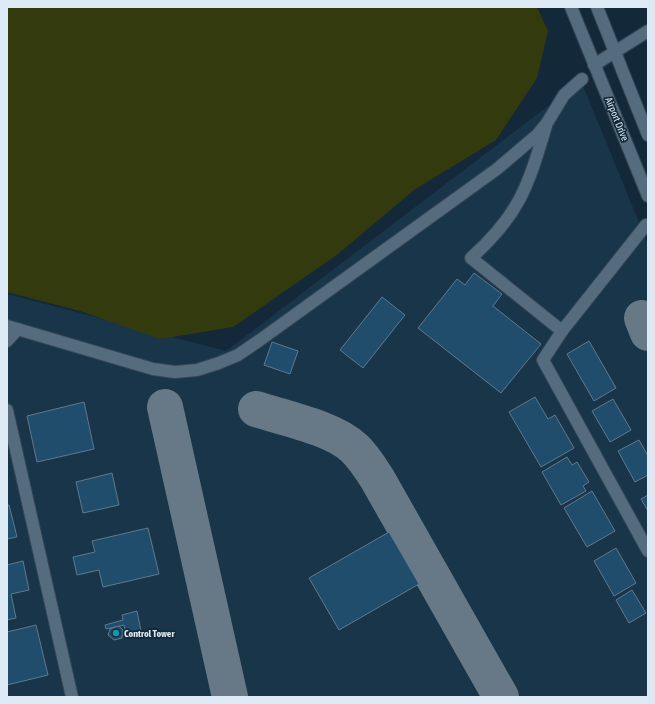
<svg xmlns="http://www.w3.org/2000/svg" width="655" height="704" font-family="'Asap Condensed',sans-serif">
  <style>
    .built { fill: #183549 }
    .green { fill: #333b0e }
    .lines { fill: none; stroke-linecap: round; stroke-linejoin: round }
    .taxiway { stroke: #677987; stroke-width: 36 }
    .building { fill: #1f4d6b; stroke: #61798c }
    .minor-casing { stroke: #354553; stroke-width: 14 }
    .minor { stroke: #546c7e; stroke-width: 12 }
    .culture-dot { fill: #0f9aa8; stroke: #132939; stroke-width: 1.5 }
    .labels { text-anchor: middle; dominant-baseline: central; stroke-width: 3.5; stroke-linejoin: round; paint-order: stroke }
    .street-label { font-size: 10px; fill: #ddeaf5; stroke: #132939 }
    .poi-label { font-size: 10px; font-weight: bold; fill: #ddeaf5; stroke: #132939; text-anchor: start }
  </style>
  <rect width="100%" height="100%" fill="#132939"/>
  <!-- built -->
  <polygon class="built" points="581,81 648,244 648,697 7,697 7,294 226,351"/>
  <!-- green -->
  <polygon class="green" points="7,7 537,7 548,31 537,78 496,140 414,190 338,254 233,327 160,339 80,311 7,292"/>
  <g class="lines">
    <!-- taxiway -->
    <g class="taxiway">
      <polyline points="642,318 648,333"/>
      <polyline points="165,407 230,697"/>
      <path d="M256 409C284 418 333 428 354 448 364 457 371 469 378 480L501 697"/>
    </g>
  </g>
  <!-- building -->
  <g class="building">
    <polygon points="474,273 502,294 493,306 541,344 501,393 418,328 457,279 465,285"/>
    <polygon points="382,297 405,315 363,368 340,350"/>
    <polygon points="589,341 616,388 594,401 567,354"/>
    <polygon points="272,342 298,351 290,374 264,365"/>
    <polygon points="535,397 548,419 555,415 574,448 541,467 509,412"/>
    <polygon points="613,399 631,430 610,442 592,411"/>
    <polygon points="84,402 94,449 37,462 27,416"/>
    <polygon points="639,440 648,456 648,475 635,482 618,451"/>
    <polygon points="567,457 572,465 577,462 589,482 583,486 586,491 561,505 542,472"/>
    <polygon points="112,473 119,505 83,513 76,482"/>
    <polygon points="592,491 615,531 587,547 564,508"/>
    <polygon points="648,495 648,511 641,499"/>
    <polygon points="7,505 9,505 17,537 7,539"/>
    <polygon points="148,528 159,574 103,587 99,570 77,575 73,557 95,552 92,541"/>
    <polygon points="389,532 419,584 339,630 309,578"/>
    <polygon points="616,548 636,583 614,596 594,561"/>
    <polygon points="23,561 29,590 11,594 16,618 7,620 7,565"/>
    <polygon points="632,590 646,613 629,623 616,600"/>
    <polygon points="137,611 141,631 126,635 124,625 106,629 105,625 123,620 122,615"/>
    <polygon points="36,625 48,675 7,685 7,632"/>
    <polygon points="119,626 123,630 122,638 114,640 108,635 110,629"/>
  </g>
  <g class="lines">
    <defs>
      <g id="minor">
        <polyline points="571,7 648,196"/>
        <polyline points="597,7 648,135"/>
        <polyline points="594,65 648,31"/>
        <path d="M546 126C528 186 520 214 471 258L562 331"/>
        <polyline points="646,225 562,331 543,360 648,551"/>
        <polyline points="7,326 153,369 175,372 197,370 219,363 238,355 260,340 497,169 537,135 547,123 564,95 582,79"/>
        <polyline points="7,341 18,329"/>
        <polyline points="7,410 72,697"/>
      </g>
    </defs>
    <!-- minor casing -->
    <use href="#minor" class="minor-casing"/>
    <!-- minor -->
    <use href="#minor" class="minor"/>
  </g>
  <!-- markers -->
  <circle class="culture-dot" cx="116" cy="633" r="4"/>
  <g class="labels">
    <!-- street labels -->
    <g class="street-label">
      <text transform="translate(617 119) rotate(68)">Airport Drive</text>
    </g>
    <!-- poi labels -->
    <g class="poi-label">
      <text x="124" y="633">Control Tower</text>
    </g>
  </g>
  <!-- border -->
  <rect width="655" height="704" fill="none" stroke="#ddeaf5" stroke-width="16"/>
</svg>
